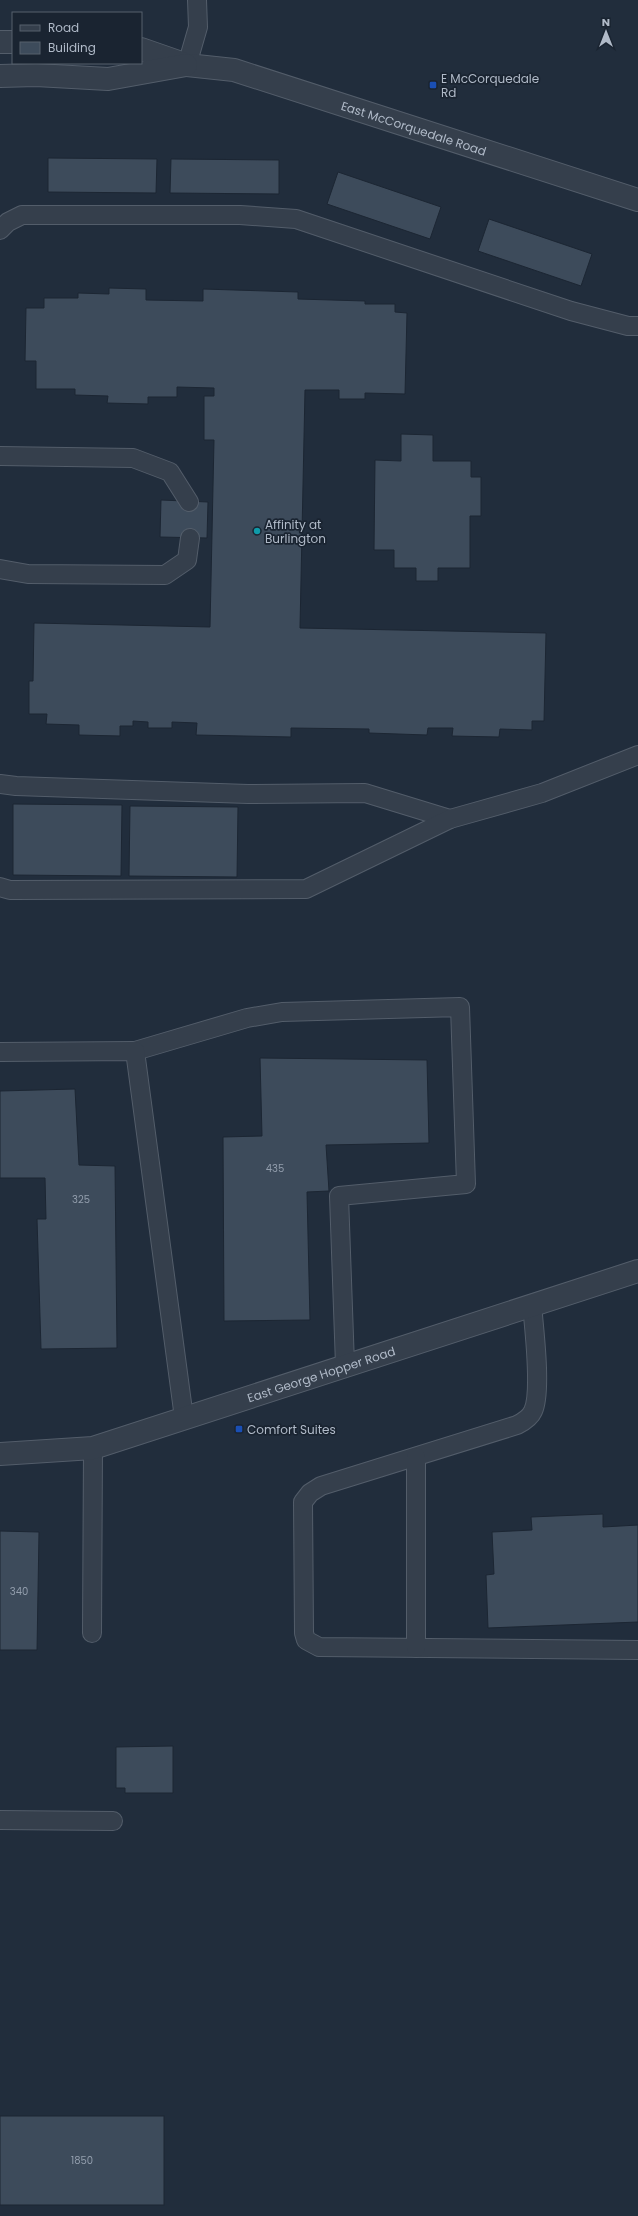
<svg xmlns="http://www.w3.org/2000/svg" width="638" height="2216" font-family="Poppins,sans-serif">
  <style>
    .building { fill: #3d4b5b; stroke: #1c2633 }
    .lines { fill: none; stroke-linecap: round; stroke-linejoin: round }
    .lane-casing { stroke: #535d6a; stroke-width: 20 }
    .street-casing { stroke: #535d6a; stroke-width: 24 }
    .lane { stroke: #353f4c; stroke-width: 18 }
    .street { stroke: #353f4c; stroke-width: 22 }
    .transit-dot { fill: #1a4fb4; stroke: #1a2431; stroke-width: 1.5 }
    .culture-dot { fill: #0f9aa8; stroke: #1a2431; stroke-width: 1.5 }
    .labels { text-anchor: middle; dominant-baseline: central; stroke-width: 3.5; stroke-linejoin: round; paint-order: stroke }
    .number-label { font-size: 10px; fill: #939ead }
    .poi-label { font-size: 12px; fill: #b0bac8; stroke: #1a2431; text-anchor: start }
    .street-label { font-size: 12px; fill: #b0bac8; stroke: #1a2431 }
  </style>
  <rect width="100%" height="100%" fill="#212d3c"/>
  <!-- building -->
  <g class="building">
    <polygon points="48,158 157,159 156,193 48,192"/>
    <polygon points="171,159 279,160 279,194 170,193"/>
    <polygon points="338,172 441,207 430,239 327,204"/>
    <polygon points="489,219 592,254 581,286 478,251"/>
    <polygon points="109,288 146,289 146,300 203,301 203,289 298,292 298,299 365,301 365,304 395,304 395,312 407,313 405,394 365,393 365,399 339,399 339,390 305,390 300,628 546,633 544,721 532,721 532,730 500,729 499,737 452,736 453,728 428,728 427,735 369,733 369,729 291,728 291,737 196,735 197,723 172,722 172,728 148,728 148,722 133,721 133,726 120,726 120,736 79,735 79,725 46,724 47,714 29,714 29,681 33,681 34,623 210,627 214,440 204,440 204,396 214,396 214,388 177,387 177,397 148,397 148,404 107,403 108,396 75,395 75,389 36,389 36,361 25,361 26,308 44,308 44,298 78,298 78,293 109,294"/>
    <polygon points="401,434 433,435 433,461 471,461 471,477 481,477 481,516 470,516 470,568 438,568 438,581 416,581 416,568 394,568 394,550 374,550 375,460 401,461"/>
    <polygon points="161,500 208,502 207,538 160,537"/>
    <polygon points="13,804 122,805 121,876 13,875"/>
    <polygon points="130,806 238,807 237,877 129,876"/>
    <polygon points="260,1058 427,1060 429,1143 326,1145 329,1191 307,1192 310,1320 224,1321 223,1137 262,1136"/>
    <polygon points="75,1089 79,1165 115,1166 117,1348 41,1349 37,1219 46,1219 45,1178 0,1178 0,1091"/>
    <polygon points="603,1514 603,1527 638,1525 638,1622 488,1628 486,1575 494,1574 492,1532 532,1530 531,1517"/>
    <polygon points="0,1531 39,1532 37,1650 0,1650"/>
    <polygon points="173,1746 173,1793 125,1793 125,1788 116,1788 116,1747"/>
    <rect x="0" y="2116" width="164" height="89"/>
  </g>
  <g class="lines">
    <defs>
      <g id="lane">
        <polyline points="187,65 198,27 197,0"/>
        <polyline points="0,230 8,222 22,215 240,215 296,219 571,311 628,326 638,326"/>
        <polyline points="0,456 133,458 170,472 189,502"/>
        <polyline points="0,569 28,574 165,575 187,560 190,538"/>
        <polyline points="0,784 16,786 248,794 365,793 450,819"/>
        <polyline points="0,887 10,890 306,889 450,819 542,793 638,755"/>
        <polyline points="135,1051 247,1018 282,1012 460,1007 466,1184 339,1196 345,1365"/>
        <polyline points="0,1052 135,1051 184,1418"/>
        <path d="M532 1305C534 1328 542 1392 533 1411 530 1418 523 1422 517 1425L321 1486 310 1493 303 1502 304 1633 306 1640 319 1647 638 1650"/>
        <polyline points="416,1457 416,1648"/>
        <polyline points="92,1633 93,1448"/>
        <polyline points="0,1820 113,1821"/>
      </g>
      <g id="street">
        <polyline points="0,42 13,42"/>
        <path id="s1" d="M141 49 187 65 234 70 638 200"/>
        <polyline points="0,76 36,75 108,79 186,65"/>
        <path id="s2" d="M0 1454 93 1448 638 1271"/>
      </g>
    </defs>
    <!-- lane casing -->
    <use href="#lane" class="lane-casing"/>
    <!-- street casing -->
    <use href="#street" class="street-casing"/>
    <!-- lane -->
    <use href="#lane" class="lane"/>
    <!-- street -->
    <use href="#street" class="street"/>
  </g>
  <!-- markers -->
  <g class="transit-dot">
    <rect x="429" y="81" width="8" height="8" rx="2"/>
    <rect x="235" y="1425" width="8" height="8" rx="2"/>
  </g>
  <circle class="culture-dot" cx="257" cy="531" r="4"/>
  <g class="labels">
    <!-- number labels -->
    <g class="number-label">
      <text x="275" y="1168">435</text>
      <text x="81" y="1199">325</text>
      <text x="19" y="1591">340</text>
      <text x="82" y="2160">1850</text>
    </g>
    <!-- poi labels -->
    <g class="poi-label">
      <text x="441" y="78">E McCorquedale<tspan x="441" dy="14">Rd</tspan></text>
      <text x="265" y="524">Affinity at<tspan x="265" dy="14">Burlington</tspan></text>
      <text x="247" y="1429">Comfort Suites</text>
    </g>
    <!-- street labels -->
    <g class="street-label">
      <text stroke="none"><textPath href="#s1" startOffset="285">East McCorquedale Road</textPath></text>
      <text stroke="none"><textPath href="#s2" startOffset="333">East George Hopper Road</textPath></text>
    </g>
  </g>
  <!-- legend -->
  <rect x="12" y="12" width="130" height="52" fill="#1a2431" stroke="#56606d"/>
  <rect x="20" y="25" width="20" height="6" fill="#353f4c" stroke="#56606d"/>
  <text x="48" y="32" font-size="12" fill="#b0bac8">Road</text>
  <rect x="20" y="42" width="20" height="12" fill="#3d4b5b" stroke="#56606d"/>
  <text x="48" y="52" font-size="12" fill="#b0bac8">Building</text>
  <!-- north arrow -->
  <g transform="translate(606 32)" stroke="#1a2431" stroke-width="3" paint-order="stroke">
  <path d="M0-3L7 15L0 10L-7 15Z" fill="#b0bac8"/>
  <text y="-6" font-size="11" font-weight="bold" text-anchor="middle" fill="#b0bac8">N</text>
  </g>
</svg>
